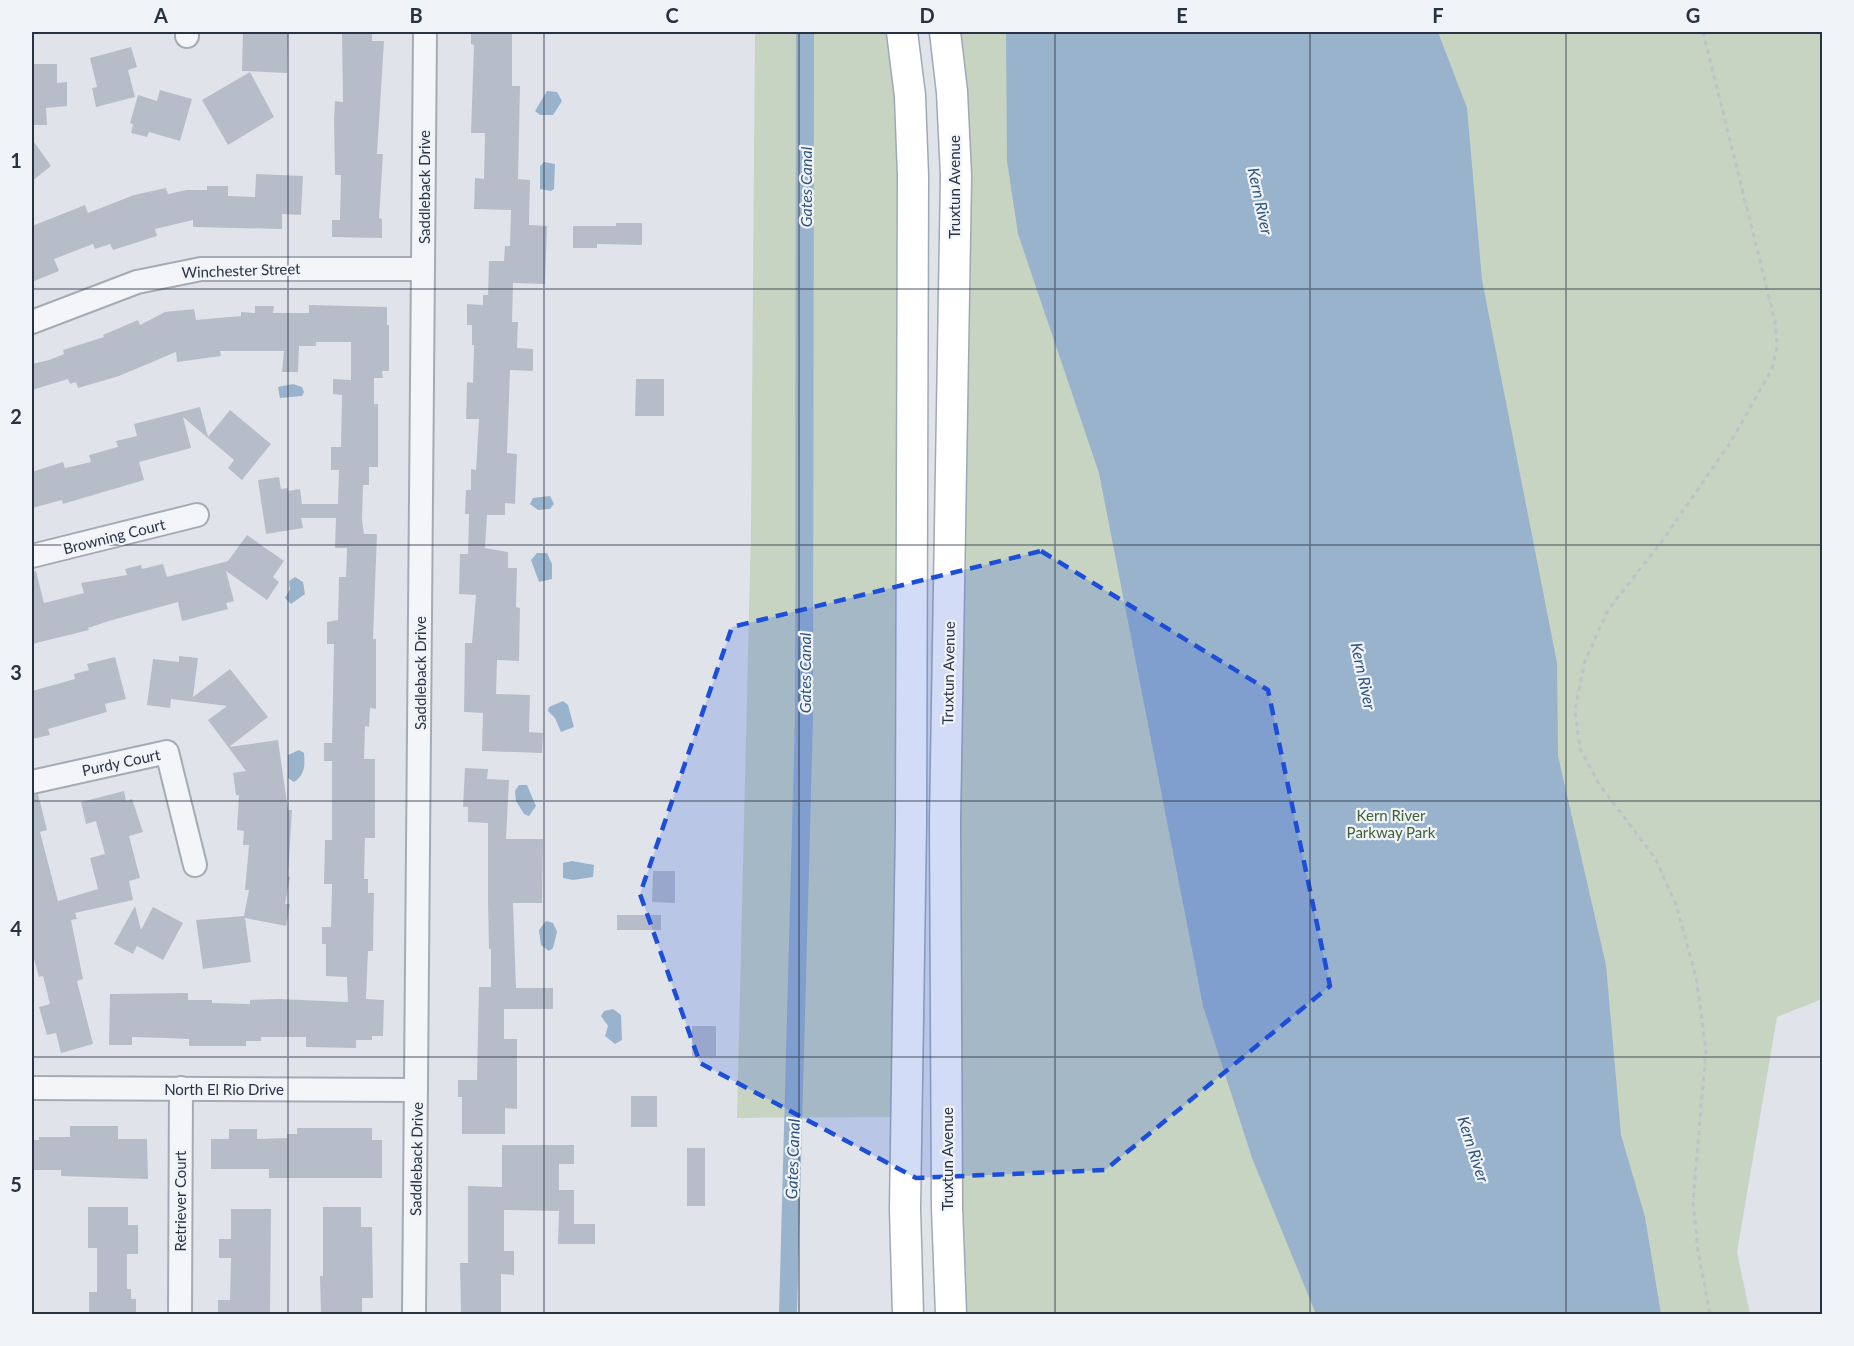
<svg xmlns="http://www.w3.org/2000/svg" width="1854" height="1346" font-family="Lato,sans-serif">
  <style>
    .green { fill: #c6d4c1 }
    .water { fill: #99b3cc }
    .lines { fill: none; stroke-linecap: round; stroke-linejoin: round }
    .canal { stroke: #99b3cc; stroke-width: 18 }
    .building { fill: #b7bdc8 }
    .minor-casing { stroke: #a5abb5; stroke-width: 26 }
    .major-casing { stroke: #9fa9b6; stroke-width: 33 }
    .path { stroke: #bec2c9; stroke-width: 3; stroke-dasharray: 4.5 4.5; stroke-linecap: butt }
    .minor { stroke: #f3f5f8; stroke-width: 22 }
    .major { stroke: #fff; stroke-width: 30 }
    .marked { fill: #1d4ed8; fill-opacity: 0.2; stroke: #1d4ed8; stroke-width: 4.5; stroke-dasharray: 12 8; stroke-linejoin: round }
    .grid { fill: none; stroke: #283243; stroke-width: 1.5; stroke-opacity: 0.55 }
    .labels { text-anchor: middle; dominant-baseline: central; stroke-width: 4.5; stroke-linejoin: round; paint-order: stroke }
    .street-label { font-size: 15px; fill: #283243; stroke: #f0f3f7 }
    .park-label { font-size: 15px; fill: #3d5f34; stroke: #f0f3f7 }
    .water-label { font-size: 16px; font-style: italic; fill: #2f5179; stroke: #f0f3f7 }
    .neatline { fill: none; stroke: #283243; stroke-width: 2 }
    .grid-label { font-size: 20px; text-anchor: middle; font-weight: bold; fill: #283243 }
  </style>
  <rect width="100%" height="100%" fill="#e0e4ea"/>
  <!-- green -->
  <g class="green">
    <polygon points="755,32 890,32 902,187 894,1117 737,1118 751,529"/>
    <polygon points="957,32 1822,32 1822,999 1777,1017 1737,1252 1750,1314 961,1314 957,1162 966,183"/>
  </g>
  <!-- water -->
  <g class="water">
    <polygon points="1006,32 1438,32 1467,108 1482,280 1557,663 1558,756 1606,965 1621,1135 1645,1217 1661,1314 1316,1314 1252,1158 1203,1006 1099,473 1018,234 1007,161"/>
    <polygon points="547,91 557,92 562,101 553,115 540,115 535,111"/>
    <polygon points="544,162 555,164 554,189 551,191 540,189 540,166"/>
    <polygon points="293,384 302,387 304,392 302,396 280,398 278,387"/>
    <polygon points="550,496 554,504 550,509 538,510 530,504 533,498"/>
    <polygon points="537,553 547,553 552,564 552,579 539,582 531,560"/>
    <polygon points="295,577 303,582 305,594 291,604 285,598 290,589 289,581"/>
    <polygon points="563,701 568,705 574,727 561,732 555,718 548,711 549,707"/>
    <path d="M299 750 304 753C305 765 305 775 294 782L288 778V755Z"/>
    <polygon points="519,785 527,785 536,806 529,816 524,814 516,801 515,791"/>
    <polygon points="572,861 594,865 593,877 573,880 563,878 563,863"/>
    <polygon points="546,921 553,923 557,932 553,948 549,951 541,945 539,930"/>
    <polygon points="613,1009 621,1015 622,1040 615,1044 605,1036 608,1026 601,1016 604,1011"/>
  </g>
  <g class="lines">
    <!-- canal -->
    <polyline class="canal" points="788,1314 804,718 805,32"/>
  </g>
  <!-- building -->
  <g class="building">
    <polygon points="243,32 288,32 287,73 242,71"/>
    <polygon points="342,32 372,32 372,41 384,41 377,154 383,154 379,218 382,219 382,238 332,237 332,220 340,220 341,175 335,175 334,119 335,101 343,102"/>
    <polygon points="471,32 512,32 512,86 520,86 518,179 530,180 529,225 547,226 545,284 513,283 512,322 518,322 517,348 533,349 533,371 510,370 507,453 517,454 515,504 505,503 505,515 487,515 485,548 508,552 508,568 517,568 516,607 520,608 519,661 497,660 496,694 530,695 529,732 543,733 542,753 482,751 483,713 464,712 465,643 472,643 476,595 459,594 460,554 468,554 469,514 465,514 466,490 471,490 471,469 476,470 479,419 466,419 467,382 473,383 474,345 472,345 472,325 467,325 467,304 483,305 483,295 488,295 489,261 504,261 505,246 510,246 511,210 474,209 475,178 484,179 485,133 471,133 474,45 471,44"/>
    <polygon points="131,47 137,67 128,70 135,97 96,107 92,88 97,87 90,58"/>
    <polygon points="32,64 57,64 57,83 67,82 67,106 46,108 47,125 32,125"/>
    <polygon points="250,72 274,117 228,145 202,100"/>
    <polygon points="160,90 192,99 180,141 149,132 147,137 131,133 133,124 130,123 138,95 157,101"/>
    <polygon points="32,139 51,166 32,181"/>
    <polygon points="256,174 303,176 301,215 282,214 282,229 193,227 193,220 155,229 157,236 113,250 110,244 95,249 93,244 54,259 59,271 32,282 32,226 85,205 88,213 134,195 166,188 168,194 187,190 207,190 207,186 228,186 228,196 255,197"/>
    <polygon points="616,223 642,223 642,245 597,244 597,248 573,248 573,226 616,226"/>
    <polygon points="309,305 387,307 387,325 389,325 389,371 382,371 383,378 374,378 374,404 378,404 378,467 369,467 369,485 363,485 362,520 364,534 377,534 373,639 376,639 376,709 370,708 369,727 365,726 364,759 375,759 375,838 365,838 364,879 368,879 368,893 374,893 373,951 368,951 366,999 384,1000 383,1036 372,1036 372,1040 356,1040 356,1048 306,1047 306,1037 261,1037 261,1041 246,1041 246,1046 189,1046 189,1039 167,1038 132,1037 132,1045 109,1045 110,994 188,993 188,1000 212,1000 212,1003 250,1004 250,1000 279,999 348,1002 347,977 326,976 326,944 322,944 322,927 331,927 332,884 324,884 325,840 332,840 332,761 324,761 324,743 332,743 334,644 327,644 327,622 338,620 339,577 346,577 347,548 335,548 336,518 301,518 303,528 266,534 258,480 279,477 281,489 288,488 288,491 300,489 302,504 338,504 339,470 331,470 331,447 341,447 342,395 333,394 333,379 351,380 351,342 316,342 316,346 299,346 298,372 282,372 284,351 220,351 221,356 177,362 176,352 119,376 78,388 76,382 70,384 68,379 32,390 32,364 49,360 64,354 63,350 104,337 103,335 138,320 140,325 165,312 194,309 196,320 241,316 241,312 255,313 255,306 274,306 273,313 309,313"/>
    <polygon points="636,379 664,379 664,416 635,416"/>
    <polygon points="200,407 208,437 230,410 271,444 242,480 228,468 234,460 183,417 191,448 139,462 144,480 63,504 62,500 32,508 32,472 63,462 65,468 91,462 89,455 118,447 116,441 137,436 134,424"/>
    <polygon points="247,535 284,561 273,577 279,582 267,600 226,571 234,601 226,603 228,609 182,621 178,602 109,621 88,628 89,630 32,644 32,572 36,571 44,603 84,593 81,583 127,575 125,569 141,565 142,569 163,564 167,577 228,561"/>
    <polygon points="179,656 198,658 193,697 230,669 268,717 229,747 278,740 288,810 292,810 288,876 290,877 285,904 290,904 286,926 245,918 251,962 203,969 196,920 244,916 249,890 245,890 249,845 243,845 244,831 237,830 239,795 236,795 233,773 246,771 208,720 227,706 171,699 170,708 147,705 153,659 179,662"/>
    <polygon points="115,657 126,699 105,704 107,712 48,729 50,735 32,739 32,691 75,679 74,674 89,670 87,664"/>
    <polygon points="465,768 488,769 487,779 509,780 506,839 543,839 542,903 513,903 516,988 553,988 553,1009 504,1009 504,1039 517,1039 517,1109 505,1108 505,1134 462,1134 462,1097 458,1097 458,1080 477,1080 479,987 491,987 491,949 489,949 488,903 488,823 468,822 468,807 463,807"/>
    <polygon points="124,791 126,801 132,799 143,832 129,836 140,878 129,881 133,900 75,913 77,919 71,920 83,979 77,981 93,1044 61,1053 56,1033 47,1035 39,1007 50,1004 43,976 39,977 34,959 32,960 32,795 38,794 47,830 40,832 58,901 98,889 90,858 105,854 96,821 86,824 81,802"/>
    <polygon points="653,871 675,871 675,903 652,902"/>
    <polygon points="135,906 141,930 153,907 183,923 163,960 137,946 133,954 114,944"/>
    <rect x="617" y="915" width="44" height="15"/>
    <rect x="692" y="1026" width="24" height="30"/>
    <rect x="631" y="1096" width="26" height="31"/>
    <polygon points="70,1126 118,1126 118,1139 147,1139 148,1179 61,1176 61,1170 32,1170 32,1140 39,1140 39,1137 70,1137"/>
    <polygon points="297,1128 372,1128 372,1140 382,1140 382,1178 269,1178 269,1169 211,1169 211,1139 229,1139 229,1129 257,1129 257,1139 287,1138 287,1134 297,1134"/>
    <polygon points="502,1145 574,1145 574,1164 559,1164 559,1190 574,1190 574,1224 595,1224 595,1244 558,1244 559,1211 504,1210 504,1251 514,1251 514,1275 501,1274 501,1314 461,1314 460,1263 468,1263 468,1186 502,1187"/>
    <rect x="687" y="1148" width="18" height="58"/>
    <polygon points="88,1207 128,1207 128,1225 138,1225 138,1254 127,1254 127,1289 131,1289 131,1299 136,1299 136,1314 89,1314 89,1292 97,1292 97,1248 88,1248"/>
    <polygon points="323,1207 361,1207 361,1227 372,1227 373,1298 362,1298 362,1312 358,1314 321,1314 320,1276 323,1276"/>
    <polygon points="231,1209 271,1209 270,1313 218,1314 218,1300 230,1300 231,1258 219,1258 219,1239 231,1239"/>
  </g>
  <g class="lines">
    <defs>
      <g id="minor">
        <polyline points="187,36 187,32"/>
        <polyline points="32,322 137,282 201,269 423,269"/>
        <polyline points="32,556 197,515"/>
        <polyline points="32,782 167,752 195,865"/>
        <polyline points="32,1088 416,1090"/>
        <polyline points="180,1314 181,1088"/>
        <polyline points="414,1314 425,32"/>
      </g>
      <g id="major">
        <polyline points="902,32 910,96 913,176 911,825 905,1209 908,1314"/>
        <polyline points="945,32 952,92 956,176 945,821 947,1208 951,1314"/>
      </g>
    </defs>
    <!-- minor casing -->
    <use href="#minor" class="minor-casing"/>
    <!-- major casing -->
    <use href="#major" class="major-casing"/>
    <!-- path -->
    <polyline class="path" points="1703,32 1775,321 1777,347 1772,369 1732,440 1662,541 1608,610 1585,661 1575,710 1580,749 1599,784 1655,858 1677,907 1696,977 1706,1050 1693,1201 1698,1251 1710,1314"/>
    <!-- minor -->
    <use href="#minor" class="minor"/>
    <!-- major -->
    <use href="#major" class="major"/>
  </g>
  <!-- marked area -->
  <path class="marked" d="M1041 551 1268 690 1330 986 1105 1170 916 1178 700 1063 640 894 732 627Z"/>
  <!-- grid -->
  <path class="grid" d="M288 32V1314M544 32V1314M799 32V1314M1055 32V1314M1310 32V1314M1566 32V1314M32 289H1822M32 545H1822M32 801H1822M32 1057H1822"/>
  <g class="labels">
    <!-- street labels -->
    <g class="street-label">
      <text transform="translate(424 187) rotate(-90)">Saddleback Drive</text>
      <text transform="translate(954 187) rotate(-90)">Truxtun Avenue</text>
      <text transform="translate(241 270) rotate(-2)">Winchester Street</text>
      <text transform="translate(114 536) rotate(-14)">Browning Court</text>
      <text transform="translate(420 673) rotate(-90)">Saddleback Drive</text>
      <text transform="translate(948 673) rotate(-89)">Truxtun Avenue</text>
      <text transform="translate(121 762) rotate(-12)">Purdy Court</text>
      <text x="224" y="1089">North El Rio Drive</text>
      <text transform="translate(416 1159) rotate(-89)">Saddleback Drive</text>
      <text transform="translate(947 1159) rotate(-90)">Truxtun Avenue</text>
      <text transform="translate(180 1201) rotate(-90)">Retriever Court</text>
    </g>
    <!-- park labels -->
    <g class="park-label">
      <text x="1391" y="815">Kern River<tspan x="1391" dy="17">Parkway Park</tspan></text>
    </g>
    <!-- water labels -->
    <g class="water-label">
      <text transform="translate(805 187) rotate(-90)">Gates Canal</text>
      <text transform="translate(1261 201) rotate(78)">Kern River</text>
      <text transform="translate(804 673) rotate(-90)">Gates Canal</text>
      <text transform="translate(1364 676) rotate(78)">Kern River</text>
      <text transform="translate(1474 1149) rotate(72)">Kern River</text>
      <text transform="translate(792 1159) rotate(-88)">Gates Canal</text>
    </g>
  </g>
  <!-- border -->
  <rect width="1854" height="1346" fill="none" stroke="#f0f3f7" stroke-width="66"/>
  <rect x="33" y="33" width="1788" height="1280" class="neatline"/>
  <g class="grid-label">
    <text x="161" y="23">A</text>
    <text x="416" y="23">B</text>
    <text x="672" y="23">C</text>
    <text x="927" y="23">D</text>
    <text x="1182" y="23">E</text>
    <text x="1438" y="23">F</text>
    <text x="1693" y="23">G</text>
    <text x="16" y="168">1</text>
    <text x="16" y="424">2</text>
    <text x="16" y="680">3</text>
    <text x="16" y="936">4</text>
    <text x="16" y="1192">5</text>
  </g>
</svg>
